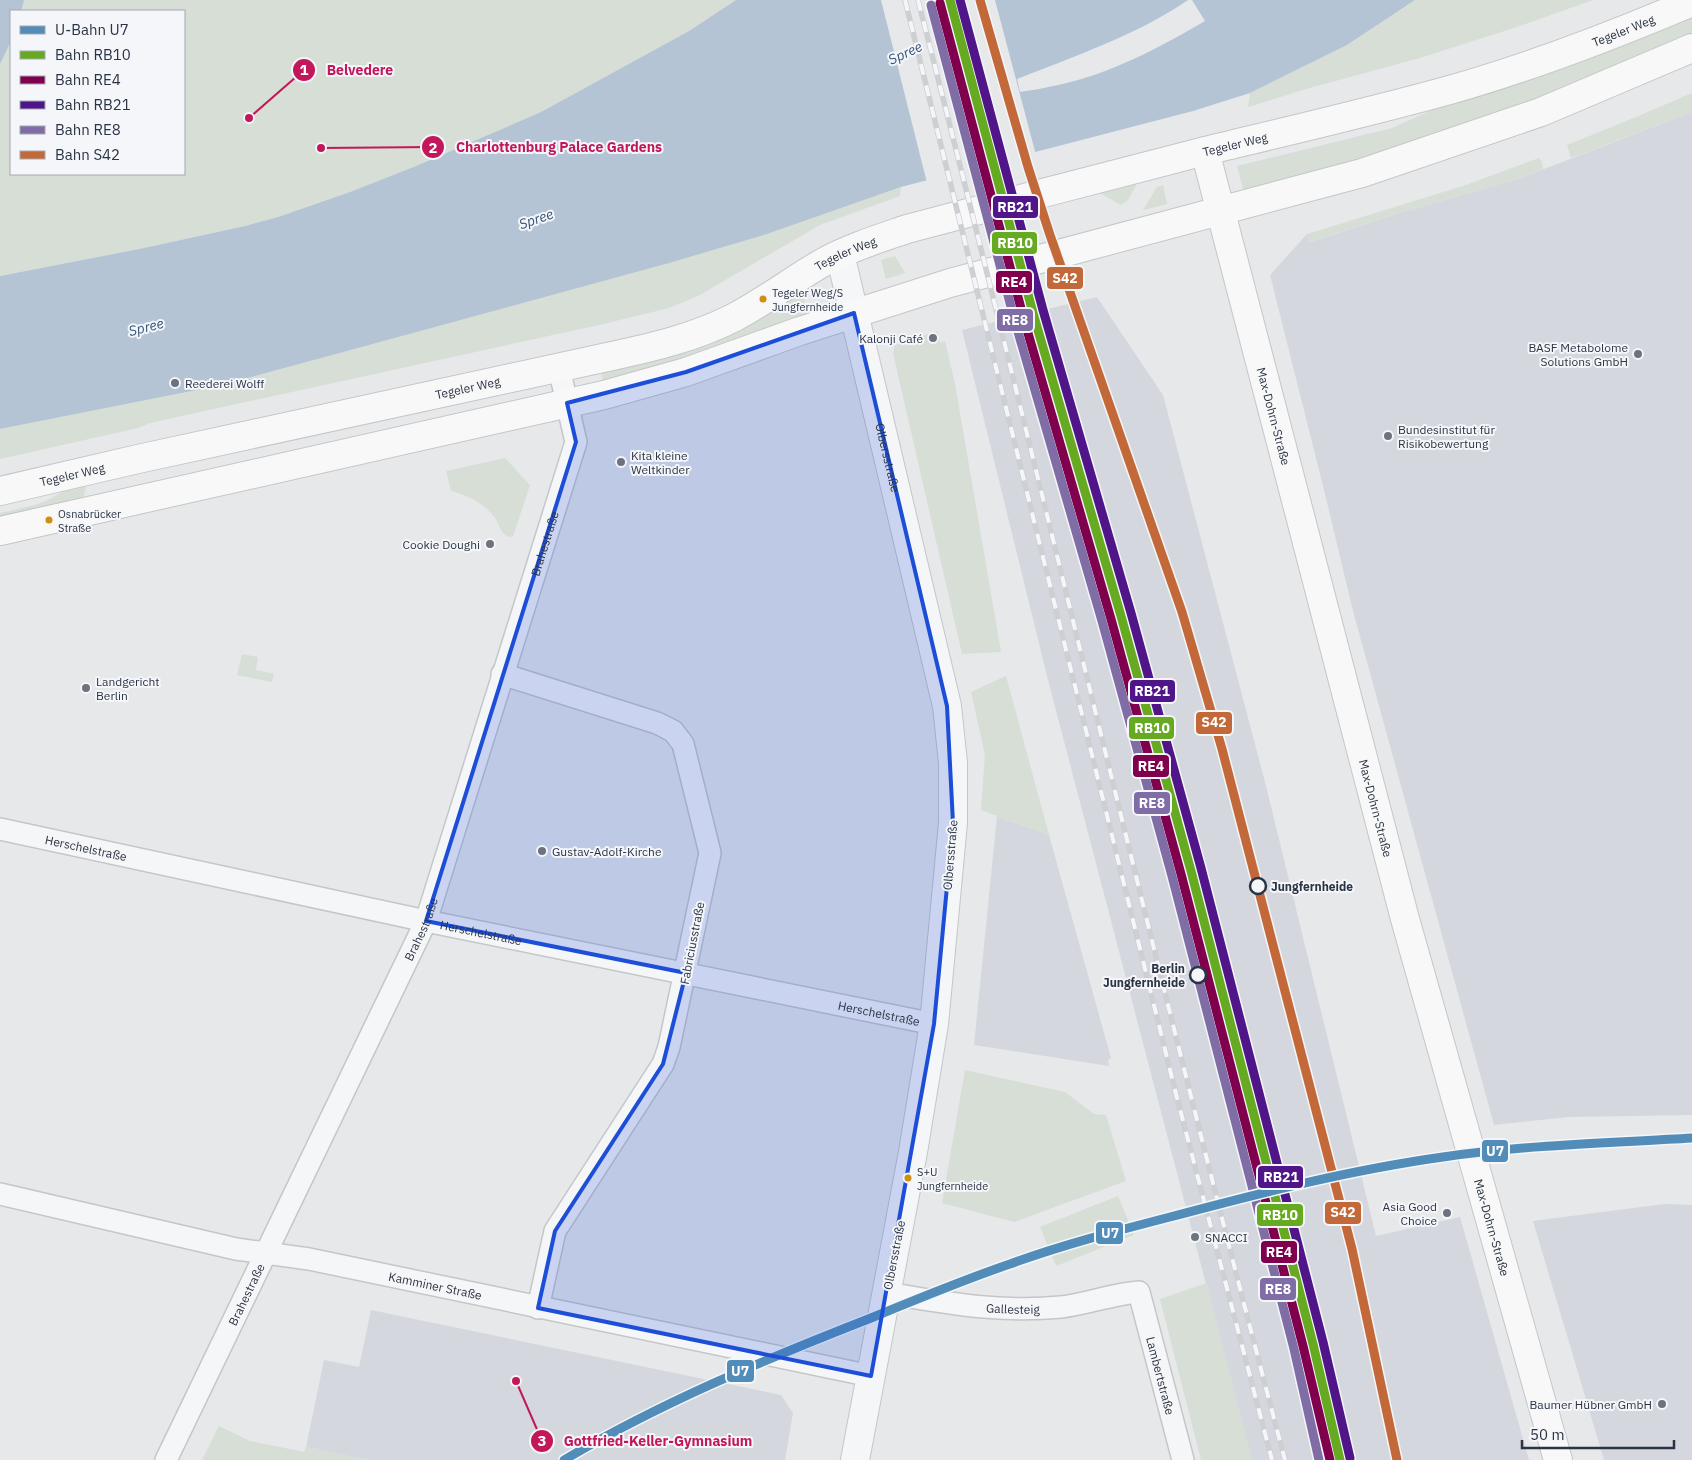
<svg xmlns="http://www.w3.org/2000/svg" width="1692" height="1460" font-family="'IBM Plex Sans',sans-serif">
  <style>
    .built { fill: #d4d7dd }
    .green { fill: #d6ded6; fill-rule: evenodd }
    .water { fill: #b4c4d5 }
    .pier { fill: #e6e8ea }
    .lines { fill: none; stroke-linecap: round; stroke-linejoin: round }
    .minor-casing { stroke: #c4c6c8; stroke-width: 24 }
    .tertiary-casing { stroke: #c4c6c8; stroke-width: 30 }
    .secondary-casing { stroke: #c4c6c8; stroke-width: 30 }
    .minor { stroke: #f5f6f7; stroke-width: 21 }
    .tertiary { stroke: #f5f6f7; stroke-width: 28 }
    .secondary { stroke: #f8f8f8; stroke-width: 28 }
    .rail-casing { stroke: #cecfd2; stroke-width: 5.5 }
    .rail { stroke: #f4f6f9; stroke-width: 4; stroke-dasharray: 11; stroke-linecap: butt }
    .rail-1-casing { stroke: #f4f6f9; stroke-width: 12 }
    .rail-2-casing { stroke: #f4f6f9; stroke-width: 12 }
    .rail-3-casing { stroke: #f4f6f9; stroke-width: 12 }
    .rail-4-casing { stroke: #f4f6f9; stroke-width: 12 }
    .rail-5-casing { stroke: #f4f6f9; stroke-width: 12 }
    .rail-1 { stroke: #6a2; stroke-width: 9 }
    .rail-2 { stroke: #80004d; stroke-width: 9 }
    .rail-3 { stroke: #501689; stroke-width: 9 }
    .rail-4 { stroke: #816da6; stroke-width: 9 }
    .rail-5 { stroke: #c36939; stroke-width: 9 }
    .metro-1-casing { stroke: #f4f6f9; stroke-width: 12 }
    .metro-1 { stroke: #528dba; stroke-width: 9 }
    .marked { fill: #1d4ed8; fill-opacity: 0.2; stroke: #1d4ed8; stroke-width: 4; stroke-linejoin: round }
    .bus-dot { fill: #ce8f0e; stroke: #f4f6f9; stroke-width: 2 }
    .poi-dot { fill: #6c737f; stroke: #f4f6f9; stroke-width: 2 }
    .stop-dot { fill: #f4f6f9; stroke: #2b3445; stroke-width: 2.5 }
    .labels { text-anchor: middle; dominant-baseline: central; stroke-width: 4; stroke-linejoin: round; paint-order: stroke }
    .bus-label { font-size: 11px; fill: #2b3445; stroke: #f4f6f9; text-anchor: start }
    .street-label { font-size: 12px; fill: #2b3445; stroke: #f4f6f9 }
    .poi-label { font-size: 12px; fill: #2b3445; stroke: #f4f6f9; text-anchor: start }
    .stop-label { font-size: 12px; font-weight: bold; fill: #2b3445; stroke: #f4f6f9; text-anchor: start }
    .water-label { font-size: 14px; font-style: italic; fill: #34527a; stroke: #f4f6f9 }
    .leader { fill: none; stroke: #c2185b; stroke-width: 2 }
    .callout-dot { fill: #c2185b; stroke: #f4f6f9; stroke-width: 2 }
    .mark-label { font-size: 15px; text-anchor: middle; font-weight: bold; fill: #fff }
    .callout-label { font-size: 14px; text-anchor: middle; font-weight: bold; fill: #c2185b; stroke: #f4f6f9; stroke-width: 4; stroke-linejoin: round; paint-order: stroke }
    .line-badge { stroke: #f4f6f9; stroke-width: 2 }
    .badge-label { font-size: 14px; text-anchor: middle; font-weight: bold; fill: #fff }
  </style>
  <rect width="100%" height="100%" fill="#e6e8ea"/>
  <!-- built -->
  <g class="built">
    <polygon points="1692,112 1692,1115 1568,1117 1494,1125 1353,611 1324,490 1270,275 1307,234 1310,242 1400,213 1521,178"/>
    <polygon points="1097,297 1163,395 1266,786 1376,1236 1460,1217 1529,1460 1252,1460 1047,676 962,330"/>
    <polygon points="997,816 1049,835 1111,1058 1108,1060 1109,1066 974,1045"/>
    <polygon points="1664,1204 1692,1205 1692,1460 1604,1460 1533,1221"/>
    <polygon points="371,1310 781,1395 793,1413 785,1460 368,1460 306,1447 324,1360 359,1367"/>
  </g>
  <!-- green -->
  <g class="green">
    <path d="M0 0H736L689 31 541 112 416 166 350 192 278 217 245 226 144 248 0 276ZM11 11H184V174H11Z"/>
    <polygon points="1415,0 1593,0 1520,26 1420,58 1306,89 1248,107 1250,93 1347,45"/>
    <path d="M1692 17V35C1606 71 1519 109 1430 138 1369 159 1306 175 1244 192L1237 166 1392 128 1441 106 1563 68Z"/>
    <polygon points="1692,93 1692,112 1571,158 1567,145 1641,115"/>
    <polygon points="1539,158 1542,162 1543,169 1521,178 1400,213 1309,242 1307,234 1466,185"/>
    <polygon points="1139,180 1128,200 1121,205 1100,193 1101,187"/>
    <polygon points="1163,185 1167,204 1143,210 1157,187"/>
    <polygon points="901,187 900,196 820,225 698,296 669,308 599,325 150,423 138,428 0,459 0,429 222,385 767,234"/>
    <polygon points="895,256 905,273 886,279 881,260"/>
    <polygon points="801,287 809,317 604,386 600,368"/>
    <polygon points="938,331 940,343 945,341 955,384 1001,652 962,654 893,353 895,345"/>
    <path d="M505 458 530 485 513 536 509 537C500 534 500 525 495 518 484 503 469 496 451 491L446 471Z"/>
    <polygon points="87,484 82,501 0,520 0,513 35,505 48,500 67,489"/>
    <polygon points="242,654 258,657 256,670 274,674 272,682 237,675"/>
    <polygon points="1006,676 1049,835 981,810 985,755 971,692"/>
    <polygon points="965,1070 1065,1092 1094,1114 1106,1115 1126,1181 1014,1222 942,1203"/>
    <polygon points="1118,1196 1134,1235 1056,1266 1040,1227"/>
    <polygon points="1207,1283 1252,1460 1201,1460 1160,1299"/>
    <polygon points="219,1426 250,1441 304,1452 306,1447 368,1460 202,1460"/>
  </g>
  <!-- water -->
  <g class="water">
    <polygon points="0,0 24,0 21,11 11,11 11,41 0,64"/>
    <path d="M736 0H1188C1137 35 1075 56 1017 79L1020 92C1033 90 1045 88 1058 85 1110 74 1159 48 1205 21L1192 0H1415L1347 45 1250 93 1193 111 901 187 767 234 669 263 222 385 0 429V276L144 248 245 226 278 217 350 192 416 166 541 112 689 31Z"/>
  </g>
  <!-- pier -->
  <polygon class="pier" points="881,0 995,0 1036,155 927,183"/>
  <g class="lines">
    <defs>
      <g id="minor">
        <polyline points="502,674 657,723 673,731 683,744 710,853 669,1047 663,1064 555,1231 538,1308"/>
        <path id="s1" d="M0 829 426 921 934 1024"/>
        <path id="s2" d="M0 1194 236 1249 309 1259 871 1376"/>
        <path id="s3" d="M886 1293C946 1303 1000 1313 1061 1307 1087 1304 1112 1294 1139 1292L1183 1460"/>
        <path id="s4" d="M166 1460 426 921 576 442 559 368"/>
      </g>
      <g id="tertiary">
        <path id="s5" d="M840 254 947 706 953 763V823L934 1024 913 1152 855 1460"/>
      </g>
      <g id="secondary">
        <path id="s6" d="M1205 151 1405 919 1558 1460"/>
        <path id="s7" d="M0 491 138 459 612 356C654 347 696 337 735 317 765 301 793 280 822 263 849 248 878 239 907 229 1006 203 1106 176 1205 151 1288 131 1371 112 1453 89 1534 66 1614 35 1692 2"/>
        <polyline points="0,531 604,395 686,372 800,331 950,283 1362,173 1541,112 1692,48"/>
      </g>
    </defs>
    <!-- minor casing -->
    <use href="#minor" class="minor-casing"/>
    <!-- tertiary casing -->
    <use href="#tertiary" class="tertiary-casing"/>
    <!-- secondary casing -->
    <use href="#secondary" class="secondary-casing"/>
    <!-- minor -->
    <use href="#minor" class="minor"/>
    <!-- tertiary -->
    <use href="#tertiary" class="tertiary"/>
    <!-- secondary -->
    <use href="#secondary" class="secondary"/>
    <defs>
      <g id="rail">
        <polyline points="905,0 1176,1094 1272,1460"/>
        <path d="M918 0C1043 486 1156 975 1285 1460"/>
      </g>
    </defs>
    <!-- rail casing -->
    <use href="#rail" class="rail-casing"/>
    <!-- rail -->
    <use href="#rail" class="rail"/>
    <defs>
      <polyline id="rail-1" points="950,0 1033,313 1121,616 1191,871 1313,1344 1340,1460"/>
      <polyline id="rail-2" points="940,3 1023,316 1111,619 1181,874 1303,1346 1330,1460"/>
      <polyline id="rail-3" points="960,0 1043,310 1131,613 1201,868 1323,1342 1350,1458"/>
      <polyline id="rail-4" points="931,5 1014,318 1102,621 1172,876 1294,1349 1319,1460"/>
      <polyline id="rail-5" points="980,0 1028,167 1050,235 1182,612 1222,749 1352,1249 1397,1460"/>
    </defs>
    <!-- rail-1 casing -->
    <use href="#rail-1" class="rail-1-casing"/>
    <!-- rail-2 casing -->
    <use href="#rail-2" class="rail-2-casing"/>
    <!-- rail-3 casing -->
    <use href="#rail-3" class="rail-3-casing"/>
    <!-- rail-4 casing -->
    <use href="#rail-4" class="rail-4-casing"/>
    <!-- rail-5 casing -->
    <use href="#rail-5" class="rail-5-casing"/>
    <!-- rail-1 -->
    <use href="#rail-1" class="rail-1"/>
    <!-- rail-2 -->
    <use href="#rail-2" class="rail-2"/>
    <!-- rail-3 -->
    <use href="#rail-3" class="rail-3"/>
    <!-- rail-4 -->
    <use href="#rail-4" class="rail-4"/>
    <!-- rail-5 -->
    <use href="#rail-5" class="rail-5"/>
    <defs>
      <path id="metro-1" d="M564 1460C662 1402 766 1359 871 1318 917 1299 963 1280 1010 1264 1062 1245 1116 1231 1170 1217 1260 1193 1350 1170 1443 1157 1525 1145 1609 1143 1692 1138"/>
    </defs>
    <!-- metro-1 casing -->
    <use href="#metro-1" class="metro-1-casing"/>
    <!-- metro-1 -->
    <use href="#metro-1" class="metro-1"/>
  </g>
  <!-- marked area -->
  <path class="marked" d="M854 313 947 706 953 823 934 1024 871 1376 538 1308 555 1231 663 1064 686 973 426 921 576 442 567 403 686 372Z"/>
  <!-- markers -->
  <g class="bus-dot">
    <circle cx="763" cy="299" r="4.5"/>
    <circle cx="49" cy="520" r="4.5"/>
    <circle cx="908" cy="1178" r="4.5"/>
  </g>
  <g class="poi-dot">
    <circle cx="933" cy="338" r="5"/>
    <circle cx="1638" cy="354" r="5"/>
    <circle cx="175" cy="383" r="5"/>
    <circle cx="1388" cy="436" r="5"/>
    <circle cx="621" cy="462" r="5"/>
    <circle cx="490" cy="544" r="5"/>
    <circle cx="86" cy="688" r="5"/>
    <circle cx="542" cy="851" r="5"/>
    <circle cx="1447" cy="1213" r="5"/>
    <circle cx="1195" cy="1237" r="5"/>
    <circle cx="1662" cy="1404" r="5"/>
  </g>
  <g class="stop-dot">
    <circle cx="1258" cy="886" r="8"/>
    <circle cx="1198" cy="975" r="8"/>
  </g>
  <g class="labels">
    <!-- bus labels -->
    <g class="bus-label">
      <text x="772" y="293">Tegeler Weg/S<tspan x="772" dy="14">Jungfernheide</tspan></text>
      <text x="58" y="514">Osnabrücker<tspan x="58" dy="14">Straße</tspan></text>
      <text x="917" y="1172">S+U<tspan x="917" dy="14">Jungfernheide</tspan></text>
    </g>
    <!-- street labels -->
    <g class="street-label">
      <text stroke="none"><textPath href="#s7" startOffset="1694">Tegeler Weg</textPath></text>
      <text stroke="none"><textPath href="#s7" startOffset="1289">Tegeler Weg</textPath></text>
      <text stroke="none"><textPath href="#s7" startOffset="884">Tegeler Weg</textPath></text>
      <text stroke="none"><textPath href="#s7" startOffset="479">Tegeler Weg</textPath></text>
      <text stroke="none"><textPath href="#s6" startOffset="274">Max-Dohrn-Straße</textPath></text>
      <text stroke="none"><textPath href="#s5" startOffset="209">Olbersstraße</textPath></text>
      <text stroke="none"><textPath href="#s7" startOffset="74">Tegeler Weg</textPath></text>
      <text stroke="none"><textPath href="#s4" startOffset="994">Brahestraße</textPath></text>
      <text stroke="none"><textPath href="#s6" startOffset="679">Max-Dohrn-Straße</textPath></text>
      <text stroke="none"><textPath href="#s1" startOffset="88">Herschelstraße</textPath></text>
      <text transform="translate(950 855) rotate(-85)">Olbersstraße</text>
      <text stroke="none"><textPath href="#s4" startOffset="589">Brahestraße</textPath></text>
      <text stroke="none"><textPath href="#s1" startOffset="492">Herschelstraße</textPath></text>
      <text transform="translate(692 943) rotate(-79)">Fabriciusstraße</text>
      <text stroke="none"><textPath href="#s1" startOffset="898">Herschelstraße</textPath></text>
      <text stroke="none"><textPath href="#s6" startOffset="1114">Max-Dohrn-Straße</textPath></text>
      <text transform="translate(894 1255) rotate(-79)">Olbersstraße</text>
      <text stroke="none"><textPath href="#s2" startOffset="445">Kamminer Straße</textPath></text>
      <text stroke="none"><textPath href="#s4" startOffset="184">Brahestraße</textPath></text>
      <text stroke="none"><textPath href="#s3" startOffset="128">Gallesteig</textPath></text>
      <text stroke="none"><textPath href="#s3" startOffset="342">Lambertstraße</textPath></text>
    </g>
    <!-- poi labels -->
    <g class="poi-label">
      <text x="923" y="338" text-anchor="end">Kalonji Café</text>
      <text x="1628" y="347" text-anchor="end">BASF Metabolome<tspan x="1628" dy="14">Solutions GmbH</tspan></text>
      <text x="185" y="383">Reederei Wolff</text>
      <text x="1398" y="429">Bundesinstitut für<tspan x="1398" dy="14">Risikobewertung</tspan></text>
      <text x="631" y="455">Kita kleine<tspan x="631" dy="14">Weltkinder</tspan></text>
      <text x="480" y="544" text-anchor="end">Cookie Doughi</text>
      <text x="96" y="681">Landgericht<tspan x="96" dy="14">Berlin</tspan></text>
      <text x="552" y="851">Gustav-Adolf-Kirche</text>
      <text x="1437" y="1206" text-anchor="end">Asia Good<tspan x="1437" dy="14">Choice</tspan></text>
      <text x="1205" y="1237">SNACCI</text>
      <text x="1652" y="1404" text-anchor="end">Baumer Hübner GmbH</text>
    </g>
    <!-- stop labels -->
    <g class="stop-label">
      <text x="1271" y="886">Jungfernheide</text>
      <text x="1185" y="968" text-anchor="end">Berlin<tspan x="1185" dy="14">Jungfernheide</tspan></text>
    </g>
    <!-- water labels -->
    <g class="water-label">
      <text transform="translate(905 53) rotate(-25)">Spree</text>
      <text transform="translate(536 219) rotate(-19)">Spree</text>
      <text transform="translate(146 327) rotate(-14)">Spree</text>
    </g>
  </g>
  <!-- callouts -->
  <path class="leader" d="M249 118L304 70M321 148L433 147M516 1381L542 1441"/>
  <g class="callout-dot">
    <circle cx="249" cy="118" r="5"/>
    <circle cx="321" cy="148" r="5"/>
    <circle cx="516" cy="1381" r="5"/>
    <circle cx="304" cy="70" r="12"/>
    <circle cx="433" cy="147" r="12"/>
    <circle cx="542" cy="1441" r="12"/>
  </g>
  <g class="mark-label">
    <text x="304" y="75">1</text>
    <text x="433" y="153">2</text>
    <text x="542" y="1446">3</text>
  </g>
  <g class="callout-label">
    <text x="360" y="75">Belvedere</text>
    <text x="559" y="152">Charlottenburg Palace Gardens</text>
    <text x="658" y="1446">Gottfried-Keller-Gymnasium</text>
  </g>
  <g class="line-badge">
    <rect x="992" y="195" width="47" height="24" rx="5" fill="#501689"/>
    <rect x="991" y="231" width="47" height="24" rx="5" fill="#6a2"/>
    <rect x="1046" y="266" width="38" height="24" rx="5" fill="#c36939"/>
    <rect x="995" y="270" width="38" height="24" rx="5" fill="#80004d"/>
    <rect x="996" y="308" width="38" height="24" rx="5" fill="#816da6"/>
    <rect x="1129" y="679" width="47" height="24" rx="5" fill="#501689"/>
    <rect x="1195" y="711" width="38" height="24" rx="5" fill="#c36939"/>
    <rect x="1128" y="716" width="47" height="24" rx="5" fill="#6a2"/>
    <rect x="1132" y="754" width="38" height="24" rx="5" fill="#80004d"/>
    <rect x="1133" y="791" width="38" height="24" rx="5" fill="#816da6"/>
    <rect x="1481" y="1139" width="28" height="24" rx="5" fill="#528dba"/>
    <rect x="1257" y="1165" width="47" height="24" rx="5" fill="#501689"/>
    <rect x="1324" y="1201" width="38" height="24" rx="5" fill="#c36939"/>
    <rect x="1256" y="1203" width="48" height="24" rx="5" fill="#6a2"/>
    <rect x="1095" y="1221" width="29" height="24" rx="5" fill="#528dba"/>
    <rect x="1260" y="1240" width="38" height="24" rx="5" fill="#80004d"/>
    <rect x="1259" y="1277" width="38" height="24" rx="5" fill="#816da6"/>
    <rect x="726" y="1359" width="29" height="24" rx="5" fill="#528dba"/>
  </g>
  <g class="badge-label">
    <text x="1015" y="212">RB21</text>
    <text x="1015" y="248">RB10</text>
    <text x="1065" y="283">S42</text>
    <text x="1014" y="287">RE4</text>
    <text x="1015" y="325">RE8</text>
    <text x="1152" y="696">RB21</text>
    <text x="1214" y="727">S42</text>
    <text x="1152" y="733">RB10</text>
    <text x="1151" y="771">RE4</text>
    <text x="1152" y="808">RE8</text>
    <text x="1495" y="1156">U7</text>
    <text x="1281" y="1182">RB21</text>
    <text x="1343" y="1217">S42</text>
    <text x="1280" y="1220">RB10</text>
    <text x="1110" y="1238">U7</text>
    <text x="1279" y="1257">RE4</text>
    <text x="1278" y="1294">RE8</text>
    <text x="740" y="1376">U7</text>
  </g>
  <!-- legend -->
  <rect x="10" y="10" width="175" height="165" fill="#f4f6f9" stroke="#a4a8b1"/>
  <rect x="20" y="26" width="25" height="8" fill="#528dba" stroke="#a4a8b1"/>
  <text x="55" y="35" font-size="15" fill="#2b3445">U-Bahn U7</text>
  <rect x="20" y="51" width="25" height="8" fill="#66aa22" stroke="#a4a8b1"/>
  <text x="55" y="60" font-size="15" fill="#2b3445">Bahn RB10</text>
  <rect x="20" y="76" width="25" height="8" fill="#80004d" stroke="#a4a8b1"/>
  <text x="55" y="85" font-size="15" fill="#2b3445">Bahn RE4</text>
  <rect x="20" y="101" width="25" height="8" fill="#501689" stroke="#a4a8b1"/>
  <text x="55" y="110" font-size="15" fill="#2b3445">Bahn RB21</text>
  <rect x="20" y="126" width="25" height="8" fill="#816da6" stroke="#a4a8b1"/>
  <text x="55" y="135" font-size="15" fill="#2b3445">Bahn RE8</text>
  <rect x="20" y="151" width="25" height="8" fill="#c36939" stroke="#a4a8b1"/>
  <text x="55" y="160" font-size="15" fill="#2b3445">Bahn S42</text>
  <!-- scale -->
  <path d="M1522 1440v8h152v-8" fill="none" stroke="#2b3445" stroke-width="2.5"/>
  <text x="1530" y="1440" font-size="15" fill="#2b3445" stroke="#f4f6f9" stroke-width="4" paint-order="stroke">50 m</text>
</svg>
